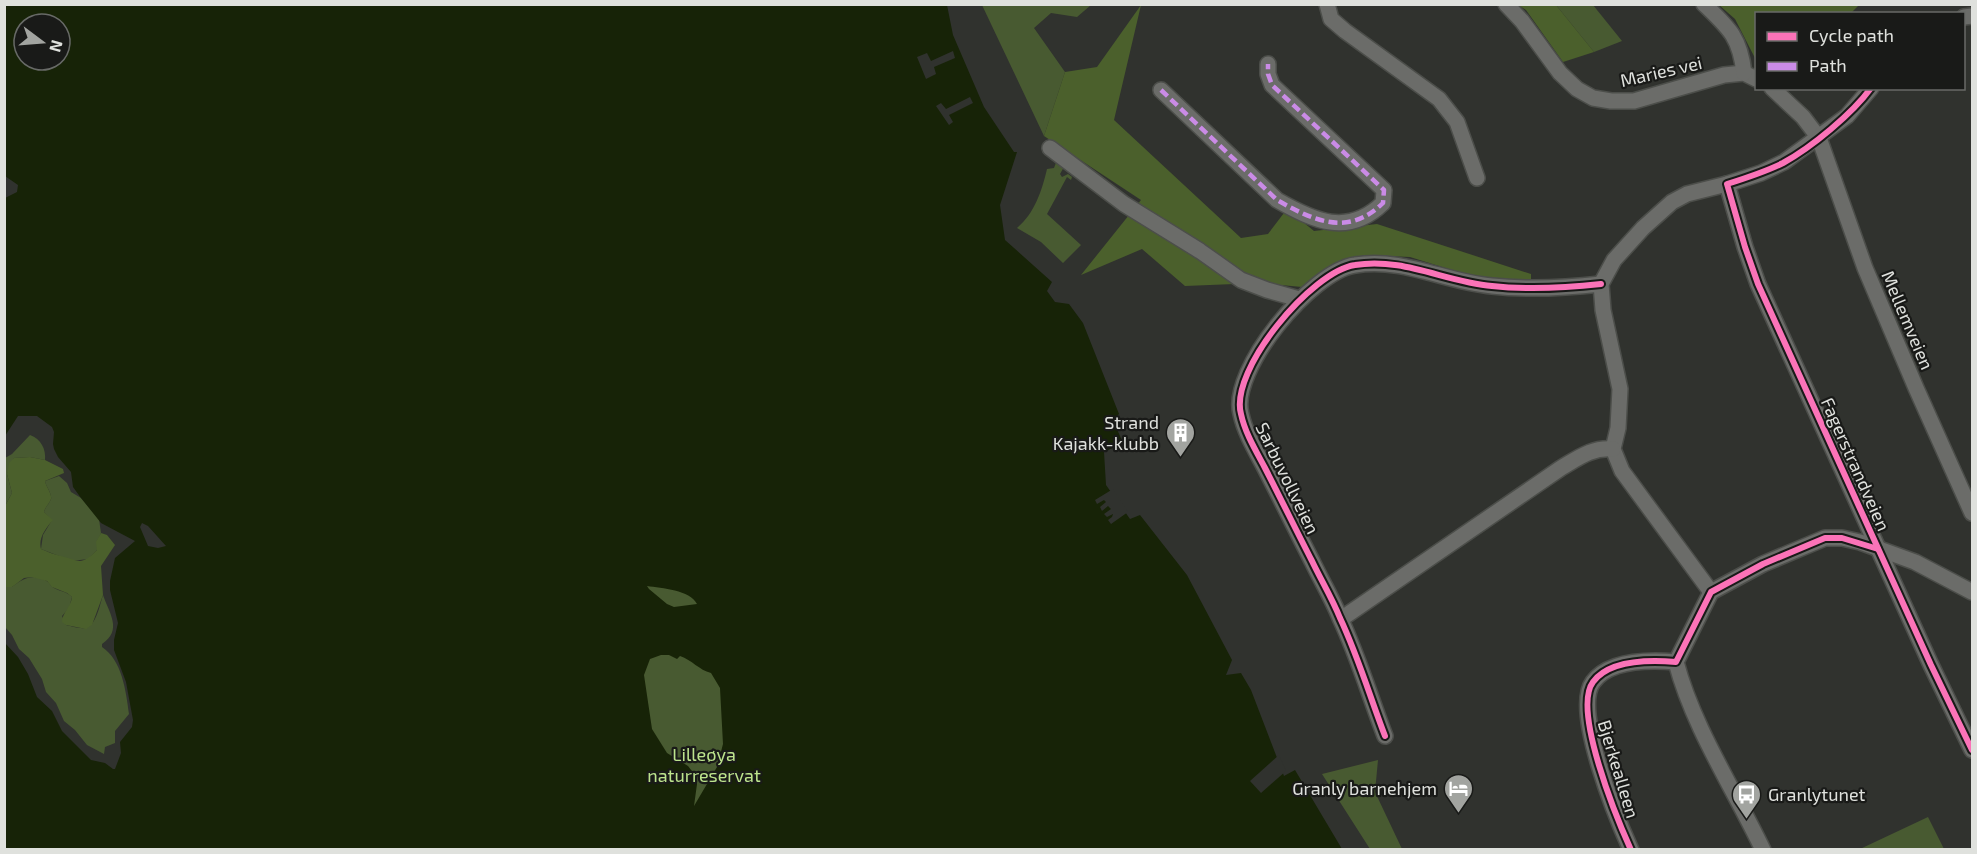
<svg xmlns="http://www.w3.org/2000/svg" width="1977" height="854" font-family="'Exo 2',sans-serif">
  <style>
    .green { fill: #485a31 }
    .forest { fill: #4b602c }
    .water { fill: #172307; fill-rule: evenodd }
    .pier { fill: #30322e }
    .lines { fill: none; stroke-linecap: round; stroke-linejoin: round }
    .street-casing { stroke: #4c4e4a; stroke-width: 18 }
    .street { stroke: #6b6c69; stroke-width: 15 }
    .quiet { stroke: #ca8be6; stroke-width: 4.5; stroke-dasharray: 9 4.5; stroke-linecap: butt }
    .cycleway-casing { stroke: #191a18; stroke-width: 10 }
    .cycleway { stroke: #fb73b8; stroke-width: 6 }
    .labels { text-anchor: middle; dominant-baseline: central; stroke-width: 4.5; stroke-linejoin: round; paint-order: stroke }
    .street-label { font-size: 18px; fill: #dfe1dd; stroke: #191a18 }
    .poi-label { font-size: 18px; fill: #dfe1dd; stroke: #191a18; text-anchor: end }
    .park-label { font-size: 18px; fill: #bde48d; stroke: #191a18 }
  </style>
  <rect width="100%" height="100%" fill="#30322e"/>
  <!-- green -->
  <g class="green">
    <polygon points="982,5 1091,5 1077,17 1051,13 1034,28 1065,72 1044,136"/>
    <polygon points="1556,5 1593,5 1622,41 1594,52"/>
    <path d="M1057 160 1064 167 1060 174 1062 177 1068 174 1072 177 1071 180 1067 177 1047 214 1081 245 1063 263 1041 242 1017 228C1035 213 1042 190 1047 169L1054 168Z"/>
    <path d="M30 435C41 439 46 449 45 460L30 457 14 458 7 474 12 493 5 506V458L12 454Z"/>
    <path d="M59 476 67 483 71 492 81 498 99 519 101 533 97 542V550L88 559 72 561 41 549 43 535 52 520 44 512C45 507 50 503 51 499 52 493 46 487 45 481Z"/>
    <polygon points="639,545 740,612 823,849 609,850"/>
    <path d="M5 576 12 587C22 579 35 572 48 582 50 584 52 587 54 588 61 592 66 591 72 597L69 608 62 616 66 625C71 626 80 629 85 628 96 627 100 604 103 595 109 613 123 630 102 644V647C122 660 126 691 129 714L115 731V743L105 747 104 754 87 745 75 730 64 721 56 703 46 692 42 679 29 658 19 649 12 635 5 627Z"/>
    <polygon points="1378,760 1375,792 1402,849 1370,849 1322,774"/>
    <polygon points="1928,817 1944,849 1860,849"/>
  </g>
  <!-- forest -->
  <g class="forest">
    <polygon points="1141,5 1114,120 1241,238 1268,234 1287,209 1314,231 1377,224 1531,274 1531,281 1503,280 1471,276 1410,257 1364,255 1328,268 1302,287 1259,283 1185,286 1142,249 1081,275 1141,200 1044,136 1065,72 1097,67"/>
    <polygon points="1518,5 1556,5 1594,52 1563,62 1526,10"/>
    <polygon points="1719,5 1859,5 1851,13 1756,14 1756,60 1735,19"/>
    <path d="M30 457 45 460 63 469 64 473 45 481C46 487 52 493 51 499 50 503 45 507 44 512L53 520C46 528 38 538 41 549 48 552 53 554 61 556 80 561 81 566 97 550L96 542 101 533 107 535 115 545 101 566 103 595 92 625 86 629 66 625 62 622C62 613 71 607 72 597L67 593 52 587 47 581 32 577 24 578 12 587H6L5 506 12 493 7 474 9 463 14 458Z"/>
  </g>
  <!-- water -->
  <path class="water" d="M5 5H947L953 35 984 107 1014 152H1017L1000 205 1005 240 1052 282 1047 291 1055 302 1069 304 1083 323 1119 414 1113 420 1123 443 1104 452 1106 485 1130 519 1140 515 1187 575 1232 660 1226 675 1241 673 1251 690 1284 776 1295 770 1342 849H5V643L18 657 28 674 37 697 52 711 62 731 91 760 105 763 113 769H115L121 753 120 742 132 727 133 720 126 682 114 650V640L118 623 110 590V581L115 558 135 541 101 523 81 498 73 487 71 472 58 457 54 449 53 444 54 432 52 427 37 416H18L5 436V198L17 192 18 185 5 176ZM24 24H60V60H24ZM142 523 148 526 166 546 158 548 148 546 140 527ZM647 586C662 588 690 590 697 604L674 607 667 604 649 589ZM661 655H669L677 659 680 656C692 660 699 670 711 673L720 688 723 744 717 767 694 806 697 784 695 775 688 766 667 753 652 729 644 675 650 659Z"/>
  <!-- pier -->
  <g class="pier">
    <polygon points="953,51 955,58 934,67 936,74 926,79 917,57 927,53 931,61"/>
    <polygon points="970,97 973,103 949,115 953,122 949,125 936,106 941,103 946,109"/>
    <polygon points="1113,489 1128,512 1111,524 1108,520 1112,517 1113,514 1107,517 1104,514 1111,509 1108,506 1102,511 1100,507 1106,502 1104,500 1097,504 1095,500"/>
    <polygon points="1279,755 1286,771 1261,793 1250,781"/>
  </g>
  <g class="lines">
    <defs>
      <g id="street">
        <polyline points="1327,4 1331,19 1345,31 1439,99 1457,122 1477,178"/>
        <polyline points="1506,4 1522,21 1560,73 1577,89 1593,98 1611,101 1634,101 1724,75 1744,73 1756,79"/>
        <path d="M1704 4C1729 28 1740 37 1744 73"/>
        <polyline points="1964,17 1972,16"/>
        <polyline points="1772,88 1803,117 1819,138 1865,268 1916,388 1972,513"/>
        <path d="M1161 90 1277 200C1314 221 1348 237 1383 203L1384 190 1272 85 1268 74V64"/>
        <polyline points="1050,148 1124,204 1200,251 1241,280 1267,290 1299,299"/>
        <polyline points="1727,184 1745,247 1758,284 1931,665 1972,750"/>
        <polyline points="1711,592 1622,471 1613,449 1618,428 1620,389 1603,310 1601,284 1614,260 1643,228 1672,202 1687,194 1727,184 1761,173 1784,162 1847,116 1871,88"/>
        <path d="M1341 619 1561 468C1578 458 1592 447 1613 449"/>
        <path d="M1385 736C1370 697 1358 656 1340 618 1332 598 1321 580 1312 561 1296 530 1281 499 1265 468 1256 451 1245 433 1241 414 1229 370 1312 271 1355 265 1403 257 1445 282 1492 286 1528 290 1565 288 1601 284"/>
        <path d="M1631 850C1617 819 1572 710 1593 682 1610 659 1652 660 1676 662"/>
        <path d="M1763 850C1734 789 1693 727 1676 662L1711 592 1763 564 1825 538H1842L1860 542 1915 562 1972 592"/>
      </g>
    </defs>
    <!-- street casing -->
    <use href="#street" class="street-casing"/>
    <!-- street -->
    <use href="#street" class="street"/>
    <!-- quiet -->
    <path class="quiet" d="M1161 90 1277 200C1314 221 1348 237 1383 203L1384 190 1272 85 1268 74V64"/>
    <defs>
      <g id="cycleway">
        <path d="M1871 88C1852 114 1812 147 1783 163 1765 172 1746 178 1727 184L1745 247 1758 284 1931 665 1972 750"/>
        <path d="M1385 736C1370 697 1358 656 1340 618 1332 598 1321 580 1312 561 1296 530 1281 499 1265 468 1256 451 1245 433 1241 414 1229 370 1312 271 1355 265 1403 257 1445 282 1492 286 1528 290 1565 288 1601 284"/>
        <path d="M1631 850C1617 819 1572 710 1593 682 1610 659 1652 660 1676 662L1711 592 1763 564 1825 538H1842L1878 549"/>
      </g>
    </defs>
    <!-- cycleway casing -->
    <use href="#cycleway" class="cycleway-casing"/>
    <!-- cycleway -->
    <use href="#cycleway" class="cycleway"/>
  </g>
  <!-- icons -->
  <defs>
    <symbol id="building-pin" viewBox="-11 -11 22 30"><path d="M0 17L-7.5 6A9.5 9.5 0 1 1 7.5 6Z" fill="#a2a4a0" stroke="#191a18"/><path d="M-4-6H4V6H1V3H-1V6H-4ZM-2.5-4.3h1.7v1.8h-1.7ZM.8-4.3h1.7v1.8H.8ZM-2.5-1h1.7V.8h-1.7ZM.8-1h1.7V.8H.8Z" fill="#fff"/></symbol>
    <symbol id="hotel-pin" viewBox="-11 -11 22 30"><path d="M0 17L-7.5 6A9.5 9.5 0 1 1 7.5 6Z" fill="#a2a4a0" stroke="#191a18"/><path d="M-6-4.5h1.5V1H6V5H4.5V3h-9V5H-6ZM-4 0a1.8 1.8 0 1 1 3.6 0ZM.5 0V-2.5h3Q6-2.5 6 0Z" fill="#fff"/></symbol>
    <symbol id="bus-pin" viewBox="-11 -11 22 30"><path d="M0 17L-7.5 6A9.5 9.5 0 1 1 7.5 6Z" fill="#a2a4a0" stroke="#191a18"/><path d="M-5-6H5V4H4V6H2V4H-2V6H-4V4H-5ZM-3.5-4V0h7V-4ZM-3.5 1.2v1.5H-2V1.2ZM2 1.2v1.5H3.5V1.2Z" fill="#fff"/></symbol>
  </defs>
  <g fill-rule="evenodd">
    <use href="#building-pin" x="1164" y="416" width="33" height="45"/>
    <use href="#hotel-pin" x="1442" y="772" width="33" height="45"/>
    <use href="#bus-pin" x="1730" y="778" width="33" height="45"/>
  </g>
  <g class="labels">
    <!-- street labels -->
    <g class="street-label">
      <text transform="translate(1661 71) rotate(-13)">Maries vei</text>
      <text transform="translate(1908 320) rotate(67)">Mellemveien</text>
      <text transform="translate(1856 464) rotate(66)">Fagerstrandveien</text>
      <text transform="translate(1288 478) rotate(64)">Sarbuvollveien</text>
      <text transform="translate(1619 769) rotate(73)">Bjerkealleen</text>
    </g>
    <!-- poi labels -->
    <g class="poi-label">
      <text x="1159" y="422">Strand<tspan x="1159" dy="21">Kajakk-klubb</tspan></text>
      <text x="1437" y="788">Granly barnehjem</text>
      <text x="1768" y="794" text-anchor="start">Granlytunet</text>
    </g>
    <!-- park labels -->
    <g class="park-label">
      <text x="704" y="754">Lilleøya<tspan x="704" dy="21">naturreservat</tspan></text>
    </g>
  </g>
  <!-- border -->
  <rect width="1977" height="854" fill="none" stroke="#dfe1dd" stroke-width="12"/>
  <!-- legend -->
  <rect x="1755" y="12" width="210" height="78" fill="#191a18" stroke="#686a67" stroke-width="1.5"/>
  <rect x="1767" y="32" width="30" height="9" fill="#fb73b8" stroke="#686a67" stroke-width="1.5"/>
  <text x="1809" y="42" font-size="18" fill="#dfe1dd">Cycle path</text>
  <rect x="1767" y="62" width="30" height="9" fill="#ca8be6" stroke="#686a67" stroke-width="1.5"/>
  <text x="1809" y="72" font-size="18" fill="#dfe1dd">Path</text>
  <!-- north arrow -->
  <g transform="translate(42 42) rotate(106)"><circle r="28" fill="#191a18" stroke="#686a67" stroke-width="1.5"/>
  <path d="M0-4.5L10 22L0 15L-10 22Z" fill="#a2a4a0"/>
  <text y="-9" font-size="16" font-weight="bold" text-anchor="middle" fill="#dfe1dd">N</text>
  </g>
</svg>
